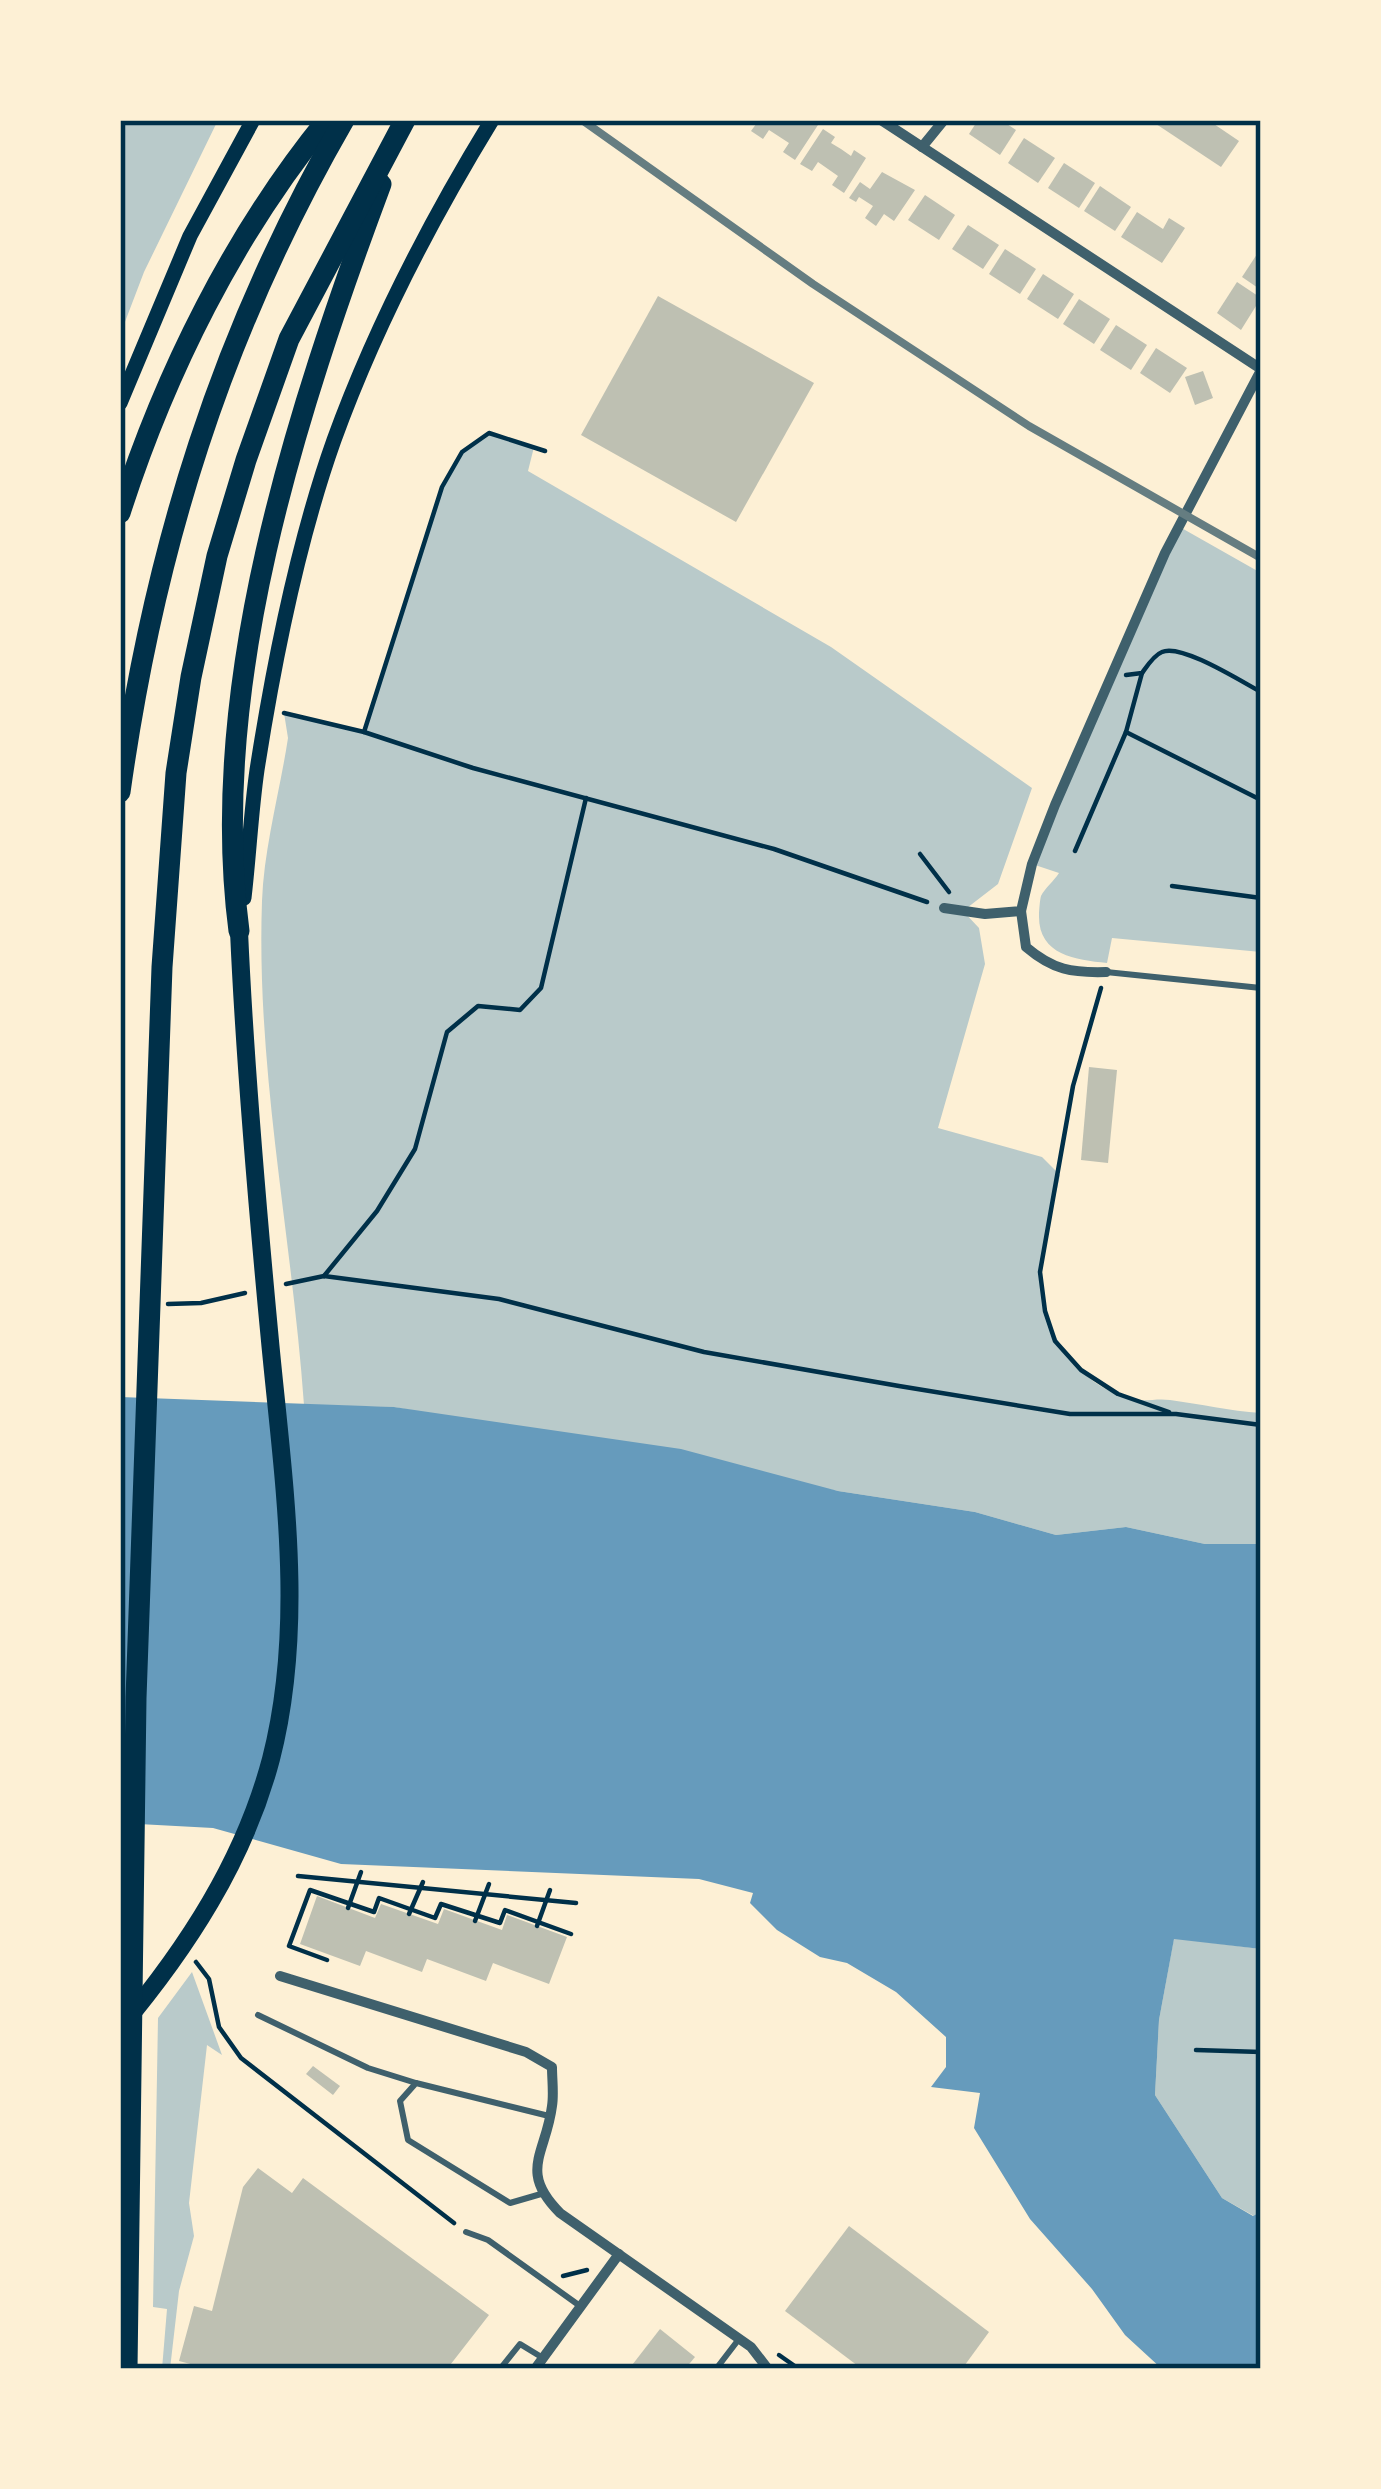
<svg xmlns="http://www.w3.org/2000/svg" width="1381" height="2489" font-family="'Noto Sans',sans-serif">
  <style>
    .green { fill: #b9caca }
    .water { fill: #669bbc }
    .building { fill: #bec0b2 }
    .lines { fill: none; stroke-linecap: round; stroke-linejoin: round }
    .path { stroke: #003049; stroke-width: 4.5 }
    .service { stroke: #3f606c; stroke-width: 6 }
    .minor { stroke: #3f606c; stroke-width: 10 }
    .secondary { stroke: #003049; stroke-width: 15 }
    .trunk { stroke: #003049; stroke-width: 18 }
    .motorway { stroke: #003049; stroke-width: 21 }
    .rail { stroke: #657d81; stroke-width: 8 }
    .neatline { fill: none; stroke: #003049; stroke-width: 4.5 }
  </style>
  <rect width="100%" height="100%" fill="#fdf0d5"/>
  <!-- green -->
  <g class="green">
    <polygon points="120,120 218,120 144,272 120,335"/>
    <path d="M489 433 534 447 528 471 831 647 1032 788 998 884 963 911 979 928 985 964 938 1128 1042 1157 1060 1175C1054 1206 1041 1243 1041 1275 1041 1330 1076 1386 1133 1399 1145 1402 1157 1398 1170 1400 1201 1404 1229 1411 1261 1413V1544H1205L1126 1527 1056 1535 975 1512 838 1491 394 1407 304 1405C292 1236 256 1071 262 901 264 847 280 791 288 738L284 713 364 731 442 487 462 452Z"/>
    <path d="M1178 526 1261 573V952L1112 938 1107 963C1075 960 1038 955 1039 915 1039 911 1040 899 1041 896 1045 888 1054 881 1059 873L1032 864Z"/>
    <polygon points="1174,1938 1261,1949 1261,2212 1254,2216 1222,2198 1155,2095 1159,2020"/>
    <polygon points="192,1972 222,2055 207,2045 189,2203 194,2236 179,2291 170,2369 162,2369 167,2309 153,2307 158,2018"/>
  </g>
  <!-- water -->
  <polygon class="water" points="120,1397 394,1407 681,1449 838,1491 975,1512 1056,1535 1126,1527 1205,1544 1261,1544 1261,1949 1174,1939 1159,2020 1155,2095 1222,2198 1253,2216 1261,2212 1261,2369 1162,2369 1125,2335 1092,2289 1030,2219 974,2128 980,2093 931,2087 946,2067 946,2037 896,1992 847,1963 820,1957 777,1930 750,1903 753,1893 699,1879 341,1864 213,1828 120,1823"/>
  <!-- building -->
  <g class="building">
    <polygon points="759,120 810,120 818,125 795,160 783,152 789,143 769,130 763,139 751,131"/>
    <polygon points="978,120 1001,120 1016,130 1000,155 969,134"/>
    <polygon points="1150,120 1208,120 1239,141 1221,167"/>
    <polygon points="823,129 835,137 831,143 841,149 851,156 854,150 866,158 844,193 832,185 838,176 818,162 812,171 800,164"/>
    <polygon points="1024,138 1055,158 1038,183 1008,163"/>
    <polygon points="1064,163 1095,183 1079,208 1048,188"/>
    <polygon points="882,172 915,190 894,221 884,214 876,226 865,218 873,206 859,197 856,202 849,198 860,182 870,189"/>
    <polygon points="1100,186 1131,207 1115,231 1084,211"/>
    <polygon points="925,195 955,215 939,240 908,220"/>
    <polygon points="1137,212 1163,229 1169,218 1185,228 1162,263 1121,237"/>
    <polygon points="968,225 999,245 983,269 952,249"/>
    <polygon points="1261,248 1261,290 1242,277"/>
    <polygon points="1005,249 1036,269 1020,294 989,274"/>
    <polygon points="1043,274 1074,294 1058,319 1027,299"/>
    <polygon points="1237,282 1261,298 1241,330 1217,313"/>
    <polygon points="658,296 814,383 736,522 581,435"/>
    <polygon points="1079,299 1110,319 1094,344 1063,324"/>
    <polygon points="1116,325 1147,345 1131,370 1100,350"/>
    <polygon points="1156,348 1187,368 1170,393 1140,373"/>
    <polygon points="1203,371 1213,398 1195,405 1185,377"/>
    <polygon points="1089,1067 1117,1070 1108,1163 1081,1160"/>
    <polygon points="317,1896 375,1918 381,1904 438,1924 444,1909 502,1930 507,1915 567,1937 549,1984 493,1963 486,1981 427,1959 422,1972 366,1951 360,1966 300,1944"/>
    <polygon points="313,2066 340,2086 333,2095 306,2074"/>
    <polygon points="258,2168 292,2193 303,2178 489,2315 447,2369 197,2369 198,2366 179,2361 194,2306 212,2311 243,2187"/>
    <polygon points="849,2226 989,2332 962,2369 862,2369 785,2311"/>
    <polygon points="660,2329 695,2357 685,2369 629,2369"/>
  </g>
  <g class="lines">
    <!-- path -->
    <g class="path">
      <path d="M1126 675 1142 673C1147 666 1154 655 1162 652 1181 643 1242 682 1261 692"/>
      <polyline points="284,713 364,732 473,768 774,849 927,902"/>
      <polyline points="364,732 442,487 462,452 489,433 545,451"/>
      <polyline points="1126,732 1261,800"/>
      <polyline points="1075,851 1126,732 1142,673"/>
      <polyline points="920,854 949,892"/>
      <polyline points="1172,886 1261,898"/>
      <polyline points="1101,988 1073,1086 1040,1272 1045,1311 1055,1341 1081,1370 1118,1394 1169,1412"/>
      <polyline points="324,1276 377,1211 415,1149 447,1032 478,1006 520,1010 541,988 586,798"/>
      <polyline points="286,1284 324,1276 499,1299 704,1352 899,1386 1070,1414 1176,1414 1261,1425"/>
      <polyline points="168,1304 201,1303 245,1293"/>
      <polyline points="298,1876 576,1903"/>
      <polyline points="348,1908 361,1872"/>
      <polyline points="409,1914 423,1882"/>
      <polyline points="475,1921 489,1884"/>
      <polyline points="537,1926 550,1890"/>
      <polyline points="327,1960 289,1946 310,1890 374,1912 379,1898 435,1918 441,1904 500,1923 505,1910 571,1934"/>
      <polyline points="196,1962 209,1979 219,2027 241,2058 454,2223"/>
      <polyline points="1196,2050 1261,2052"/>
      <polyline points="563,2276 587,2270"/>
      <polyline points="779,2355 799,2369"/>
    </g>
    <!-- service -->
    <g class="service">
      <polyline points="1106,972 1261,988"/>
      <polyline points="258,2015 368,2068 416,2083"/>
      <polyline points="541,2194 510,2203 408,2140 400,2101 416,2083 549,2116"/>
      <polyline points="466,2232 488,2240 580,2306"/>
      <polyline points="500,2369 520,2344 543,2358"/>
      <polyline points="716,2369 739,2339"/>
    </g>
    <!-- minor -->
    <g class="minor">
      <polyline points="881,120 1261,369"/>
      <polyline points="922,147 944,120"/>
      <polyline points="944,908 985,914 1021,911 1032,864 1055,805 1165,553 1261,370"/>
      <path d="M1021 911 1026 947C1053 970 1072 973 1106 972"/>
      <path d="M280 1976 526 2052 552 2067C552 2080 554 2094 552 2106 546 2154 518 2171 560 2213L751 2347 768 2369"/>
      <polyline points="535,2369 619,2254"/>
    </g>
    <!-- secondary -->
    <g class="secondary">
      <polyline points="120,403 190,236 253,120"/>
      <path d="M244 898C249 855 251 812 257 770 274 661 297 544 334 440 375 327 429 223 492 120"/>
    </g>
    <!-- trunk -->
    <path class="trunk" d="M120 2028C187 1948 244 1861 271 1759 306 1623 283 1479 270 1341 257 1204 245 1068 239 931"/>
    <!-- motorway -->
    <g class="motorway">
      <path d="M120 513C165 373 234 234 327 120"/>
      <path d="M120 792C154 549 221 333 344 120"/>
      <path d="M239 931C207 686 296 412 381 184"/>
      <polyline points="127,2369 136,1698 162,967 176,773 191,677 217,556 246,460 289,339 405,120"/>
    </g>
    <!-- rail -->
    <polyline class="rail" points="582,120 813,284 1029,426 1261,558"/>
  </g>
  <!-- border -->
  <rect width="1381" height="2489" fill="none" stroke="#fdf0d5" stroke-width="246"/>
  <rect x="123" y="123" width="1135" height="2243" class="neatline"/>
</svg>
